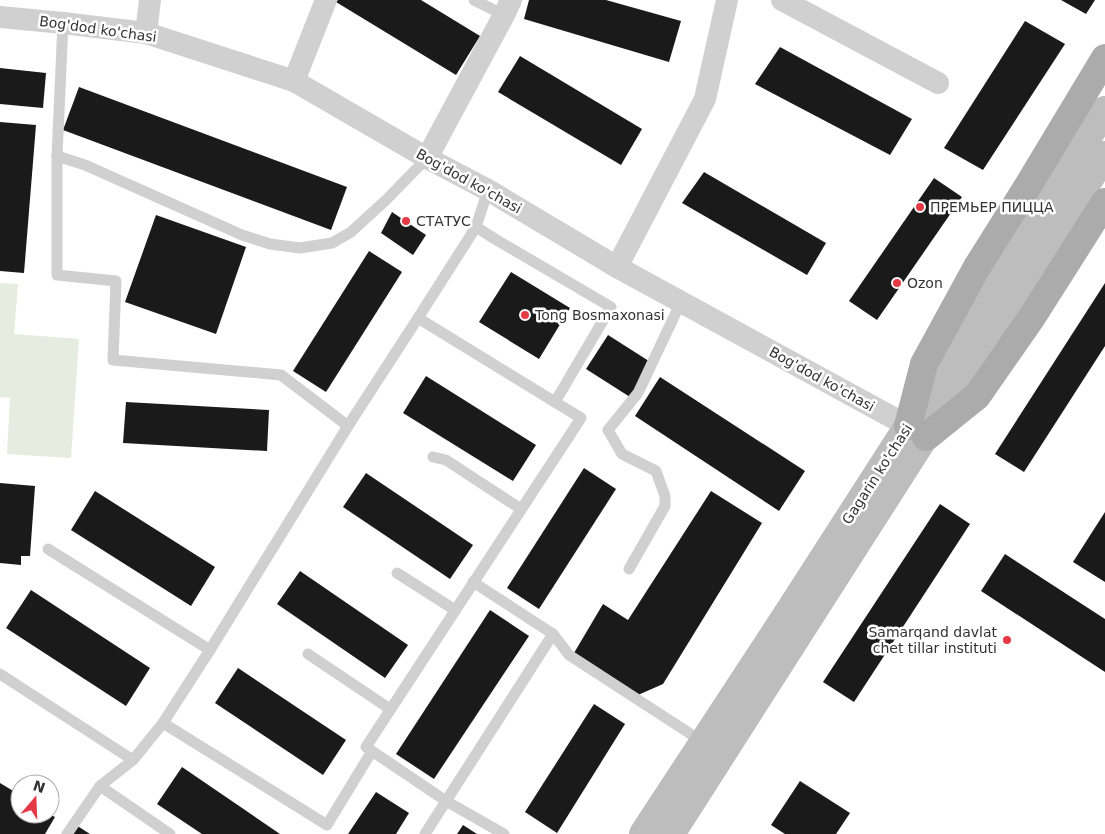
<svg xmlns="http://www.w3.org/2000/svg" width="1105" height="834" font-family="'DejaVu Sans',sans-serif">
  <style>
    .green { fill: #e6ecdf }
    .building { fill: #1a1a1a }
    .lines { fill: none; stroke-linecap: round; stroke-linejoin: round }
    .service { stroke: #d0d0d0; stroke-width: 11 }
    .minor { stroke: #d0d0d0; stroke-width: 22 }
    .secondary { stroke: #bdbdbd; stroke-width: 28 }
    .primary { stroke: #ababab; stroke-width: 28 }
    .poi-dot { fill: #e63946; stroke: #fff; stroke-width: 2 }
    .labels { text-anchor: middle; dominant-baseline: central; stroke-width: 5; stroke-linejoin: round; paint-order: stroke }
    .street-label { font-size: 14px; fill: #333; stroke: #fff }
    .poi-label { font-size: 14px; fill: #333; stroke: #fff; text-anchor: start }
  </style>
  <rect width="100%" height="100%" fill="#fff"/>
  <!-- green -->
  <polygon class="green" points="0,283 18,284 14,334 79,339 71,458 7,454 10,398 0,397"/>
  <!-- building -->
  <g class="building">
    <polygon points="338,0 421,0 480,36 456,75 336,2"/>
    <polygon points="529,0 606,0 681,21 669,62 524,19"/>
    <polygon points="1061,0 1095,0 1086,14"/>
    <polygon points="1025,21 1065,44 983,170 944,148"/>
    <polygon points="780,47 912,119 890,155 755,84"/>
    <polygon points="520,56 642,129 621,165 498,92"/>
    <polygon points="0,68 46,73 43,108 0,104"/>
    <polygon points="79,87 347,187 331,230 63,130"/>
    <polygon points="0,122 36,125 24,273 0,271"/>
    <polygon points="704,172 826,243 807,275 682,203"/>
    <polygon points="934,178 962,197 877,320 849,301"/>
    <polygon points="392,212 426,235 413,255 381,233"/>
    <polygon points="156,215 246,247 216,334 125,302"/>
    <polygon points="369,251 402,272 326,392 293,371"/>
    <polygon points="511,272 570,308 539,359 479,322"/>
    <polygon points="1105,283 1105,346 1024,472 995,454"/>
    <polygon points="608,335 652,363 630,397 586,369"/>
    <polygon points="426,376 536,445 513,481 403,413"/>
    <polygon points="660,377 805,471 779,511 635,416"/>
    <polygon points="126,402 269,410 267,451 123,443"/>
    <polygon points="584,468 616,489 539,609 507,588"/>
    <polygon points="366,473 473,545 450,579 343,507"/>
    <polygon points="0,483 35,486 30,556 21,556 21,565 0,563"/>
    <polygon points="95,491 215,567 191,606 71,530"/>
    <polygon points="711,491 762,523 663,684 638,695 574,653 603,604 628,620"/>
    <polygon points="940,504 970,524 854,702 823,682"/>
    <polygon points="1105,512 1105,582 1073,562"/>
    <polygon points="1005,554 1105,619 1105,672 981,591"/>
    <polygon points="300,571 408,645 385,678 277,604"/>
    <polygon points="31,590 150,668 126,706 6,628"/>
    <polygon points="490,610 529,636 434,779 396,754"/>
    <polygon points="238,668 346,740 323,775 215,703"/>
    <polygon points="594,704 625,724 557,833 525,812"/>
    <polygon points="182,767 280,834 202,834 157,804"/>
    <polygon points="800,781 850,813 836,834 785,834 771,825"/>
    <polygon points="0,783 20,795 20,814 49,814 55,817 45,834 0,834"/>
    <polygon points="376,792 409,813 396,834 348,834"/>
    <polygon points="76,825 90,834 71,834"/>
    <polygon points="463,825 477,834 457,834"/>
  </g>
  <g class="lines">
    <!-- service -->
    <g class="service">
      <polyline points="474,0 504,15"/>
      <polyline points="63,23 57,156 57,275 116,281 113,360 281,375 348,426 210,650 163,723 133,760 100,786 67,834"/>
      <polyline points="57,156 85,165 242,235 270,244 300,248 332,243 351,232 386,200 427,158"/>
      <polyline points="476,227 495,239 611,307 555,402"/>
      <polyline points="418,318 581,418 366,747 446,801 504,834"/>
      <polyline points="348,426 418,318 476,227 488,190"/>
      <polyline points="433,457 446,460 521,509"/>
      <polyline points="48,549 210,650"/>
      <polyline points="629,569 665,506 665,496 656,471 622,454 608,430 638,393 681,302"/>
      <polyline points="397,573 455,610"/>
      <polyline points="553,634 569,655 703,742"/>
      <polyline points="308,654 390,709"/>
      <polyline points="0,674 133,760"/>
      <polyline points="163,723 327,825 372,751"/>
      <polyline points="100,786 170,834"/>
      <polyline points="425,834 553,634 473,582"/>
    </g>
    <!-- minor -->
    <g class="minor">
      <polyline points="782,0 938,83"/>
      <polyline points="0,17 63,23 146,33 294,81 427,158 488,190 617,267 908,426"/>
      <polyline points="146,33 150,0"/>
      <polyline points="294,81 326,0"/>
      <polyline points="427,158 504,15 511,0"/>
      <polyline points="617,267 705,99 727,0"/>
    </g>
    <!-- secondary -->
    <g class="secondary">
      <polyline points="643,834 791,608 908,426 1105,110"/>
      <polyline points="671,834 1105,155"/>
    </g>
    <!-- primary -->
    <g class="primary">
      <polyline points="908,426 924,364 977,267 1026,189 1105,58"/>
      <polyline points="926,437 977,396 1032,317 1105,202"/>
    </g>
  </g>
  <!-- markers -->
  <g class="poi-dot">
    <circle cx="920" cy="207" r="5"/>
    <circle cx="406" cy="221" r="5"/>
    <circle cx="897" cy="283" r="5"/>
    <circle cx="525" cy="315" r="5"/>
    <circle cx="1007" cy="640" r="5"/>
  </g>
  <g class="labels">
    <!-- street labels -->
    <g class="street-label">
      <text transform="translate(98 29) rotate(8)">Bog'dod ko'chasi</text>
      <text transform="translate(469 181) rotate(29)">Bog'dod ko'chasi</text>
      <text transform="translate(822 379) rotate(29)">Bog'dod ko'chasi</text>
      <text transform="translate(877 474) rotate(-57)">Gagarin ko'chasi</text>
    </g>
    <!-- poi labels -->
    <g class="poi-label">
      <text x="930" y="207">ПРЕМЬЕР ПИЦЦА</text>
      <text x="416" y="221">СТАТУС</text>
      <text x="907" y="283">Ozon</text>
      <text x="535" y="315">Tong Bosmaxonasi</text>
      <text x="997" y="632" text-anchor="end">Samarqand davlat<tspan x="997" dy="16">chet tillar instituti</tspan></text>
    </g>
  </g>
  <!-- north arrow -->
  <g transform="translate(35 799) rotate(19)"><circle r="24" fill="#ffffff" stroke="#adadad"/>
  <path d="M0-4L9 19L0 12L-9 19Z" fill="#e63946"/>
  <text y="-8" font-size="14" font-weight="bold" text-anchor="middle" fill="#333333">N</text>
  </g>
</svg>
